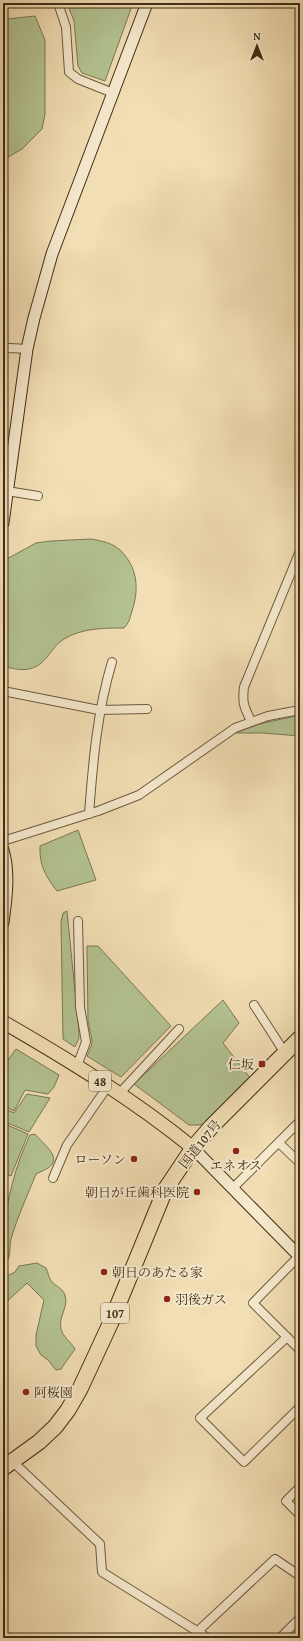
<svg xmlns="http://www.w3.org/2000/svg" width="303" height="1641" font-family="'Gentium Book Plus','Noto Serif JP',serif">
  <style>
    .green { fill: #b4c392; stroke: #7a7854 }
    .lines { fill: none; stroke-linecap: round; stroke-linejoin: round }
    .street-casing { stroke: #6d5a3d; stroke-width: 10 }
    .secondary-casing { stroke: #402d15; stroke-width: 13 }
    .primary-casing { stroke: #402d15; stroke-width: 15 }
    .highway-casing { stroke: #402d15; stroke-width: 17 }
    .street { stroke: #f7eacf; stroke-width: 8 }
    .secondary { stroke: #f7eacf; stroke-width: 11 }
    .primary { stroke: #f3dfb5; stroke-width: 13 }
    .highway { stroke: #f3dfb5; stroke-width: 15 }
    .poi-dot { fill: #8f2418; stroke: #f7eacf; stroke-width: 1.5 }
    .labels { text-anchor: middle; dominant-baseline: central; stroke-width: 4; stroke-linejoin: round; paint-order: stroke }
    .shield { fill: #f7eacf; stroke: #77664d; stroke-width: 1 }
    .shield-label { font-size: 12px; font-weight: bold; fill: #402d15 }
    .poi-label { font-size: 13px; fill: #402d15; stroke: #f7eacf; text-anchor: end }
    .street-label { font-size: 13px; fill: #402d15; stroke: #f7eacf }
  </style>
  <rect width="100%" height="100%" fill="#f3dfb5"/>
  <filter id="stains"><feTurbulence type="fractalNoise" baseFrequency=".005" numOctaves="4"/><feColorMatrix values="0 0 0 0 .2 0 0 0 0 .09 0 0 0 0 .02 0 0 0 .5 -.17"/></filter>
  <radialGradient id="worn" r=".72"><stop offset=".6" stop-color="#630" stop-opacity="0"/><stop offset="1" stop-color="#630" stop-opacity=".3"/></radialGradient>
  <!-- green -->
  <g class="green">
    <polygon points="67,3 133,3 105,81 82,73 78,66 74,21"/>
    <polygon points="35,16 45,40 45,114 42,129 22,149 3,160 3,22 8,19"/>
    <path d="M91 539C102 541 114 543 122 552 138 569 139 590 132 611 130 618 129 623 124 628 104 628 82 628 64 639 56 644 53 650 47 657 34 673 21 671 3 666V576L5 560 36 543 51 541Z"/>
    <polygon points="300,715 300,736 262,733 235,733 259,724"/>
    <path d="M78 830 96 880 57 891C46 877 39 865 40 846Z"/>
    <polygon points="67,911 79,1031 79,1038 75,1047 63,1039 61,922 63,913"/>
    <polygon points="87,946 98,946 171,1026 121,1077 87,1056 92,1044 92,1040 88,1021"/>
    <polygon points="223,1000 239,1023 223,1043 250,1078 210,1123 199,1125 189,1125 134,1084"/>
    <polygon points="16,1049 59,1075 54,1087 48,1094 25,1090 14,1111 3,1105 3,1067"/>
    <polygon points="27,1094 50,1098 29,1132 3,1121 3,1108 14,1113"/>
    <polygon points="3,1123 28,1134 11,1176 3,1173"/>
    <path d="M35 1134C42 1143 64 1158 48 1168 45 1170 40 1172 36 1174 28 1194 17 1218 11 1239 9 1247 12 1260 3 1265 3 1254 2 1243 3 1233 7 1200 15 1166 30 1135Z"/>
    <path d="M37 1263 46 1268C48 1272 49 1279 52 1282 56 1286 63 1289 65 1295 69 1307 58 1317 61 1329 63 1337 71 1342 75 1349L61 1369 56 1370 48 1360 41 1355 36 1346V1335L44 1300 27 1283 3 1305V1278L15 1272 19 1266Z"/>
  </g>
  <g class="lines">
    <defs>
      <g id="street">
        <polyline points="58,3 66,27 69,72 78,79 113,93"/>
        <polyline points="3,349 10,348 27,349"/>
        <polyline points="7,491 38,496"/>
        <polyline points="3,691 99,710 147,709"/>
        <path d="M251 721C244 707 242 703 244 687L300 551"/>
        <path d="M89 814C93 762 97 712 112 662"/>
        <polyline points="3,841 98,811 139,795 235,728 268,716 300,710"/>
        <polyline points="254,1005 285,1053"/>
        <polyline points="77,1066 86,1042 80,1007 78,921"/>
        <polyline points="119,1094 179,1029"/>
        <polyline points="279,1143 300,1163"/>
        <polyline points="53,1178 67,1145 108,1086"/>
        <polyline points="233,1188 300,1121"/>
        <polyline points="300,1255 253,1303 300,1350"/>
        <polyline points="287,1337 200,1418 244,1462 300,1407"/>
        <polyline points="13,1462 100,1544 102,1572 208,1638"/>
        <polyline points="300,1487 286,1501 300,1515"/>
        <polyline points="197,1632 275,1559 300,1576"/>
        <polyline points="280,1638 300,1618"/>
      </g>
      <g id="secondary">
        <polyline points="3,523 27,349 34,318 52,254 147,3"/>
        <path d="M3 850C10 873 6 900 3 923"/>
        <polyline points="193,1148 300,1257"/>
      </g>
      <path id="primary" d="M3 1022C69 1060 134 1100 193 1148"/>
      <polyline id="highway" points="3,1468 39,1442 55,1427 68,1410 80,1389 111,1322 165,1190 193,1148 211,1127 300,1038"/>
    </defs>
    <!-- street casing -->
    <use href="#street" class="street-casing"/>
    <!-- secondary casing -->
    <use href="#secondary" class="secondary-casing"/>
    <!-- primary casing -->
    <use href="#primary" class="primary-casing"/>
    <!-- highway casing -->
    <use href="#highway" class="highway-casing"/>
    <!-- street -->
    <use href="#street" class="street"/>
    <!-- secondary -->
    <use href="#secondary" class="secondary"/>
    <!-- primary -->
    <use href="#primary" class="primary"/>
    <!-- highway -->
    <use href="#highway" class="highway"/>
  </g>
  <!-- markers -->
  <g class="poi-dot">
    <rect x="258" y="1060" width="8" height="8" rx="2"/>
    <circle cx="236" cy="1151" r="4"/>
    <circle cx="134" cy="1159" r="4"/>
    <circle cx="197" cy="1192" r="4"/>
    <circle cx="104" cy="1272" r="4"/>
    <circle cx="167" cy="1299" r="4"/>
    <circle cx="26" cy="1392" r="4"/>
  </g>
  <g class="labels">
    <!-- shield labels -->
    <g class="shield">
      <rect x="89" y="1071" width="22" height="20" rx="3"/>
      <rect x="101" y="1303" width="28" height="20" rx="3"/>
    </g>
    <g class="shield-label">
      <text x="100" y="1081">48</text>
      <text x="115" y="1313">107</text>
    </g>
    <!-- poi labels -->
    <g class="poi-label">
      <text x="254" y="1064">仁坂</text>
      <text x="126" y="1159">ローソン</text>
      <text x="236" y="1165" text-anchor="middle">エネオス</text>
      <text x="189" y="1192">朝日が丘歯科医院</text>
      <text x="112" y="1272" text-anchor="start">朝日のあたる家</text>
      <text x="175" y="1299" text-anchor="start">羽後ガス</text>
      <text x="34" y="1392" text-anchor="start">阿桜園</text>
    </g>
    <!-- street labels -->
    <g class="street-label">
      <text transform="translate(200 1144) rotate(-51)">国道107号</text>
    </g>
  </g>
  <!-- margin -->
  <rect width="303" height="1641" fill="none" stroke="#f3dfb5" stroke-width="16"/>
  <rect x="4" y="4" width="295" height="1633" fill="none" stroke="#402d15" stroke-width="2"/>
  <rect x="8" y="8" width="287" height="1625" fill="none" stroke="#402d15"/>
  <!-- north arrow -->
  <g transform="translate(257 46)" stroke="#f7eacf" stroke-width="3" paint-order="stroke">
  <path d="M0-3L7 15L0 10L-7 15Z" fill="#402d15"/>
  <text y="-6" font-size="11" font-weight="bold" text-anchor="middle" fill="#402d15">N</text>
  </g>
  <rect width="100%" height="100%" filter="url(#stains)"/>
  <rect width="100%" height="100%" fill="url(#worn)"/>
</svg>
